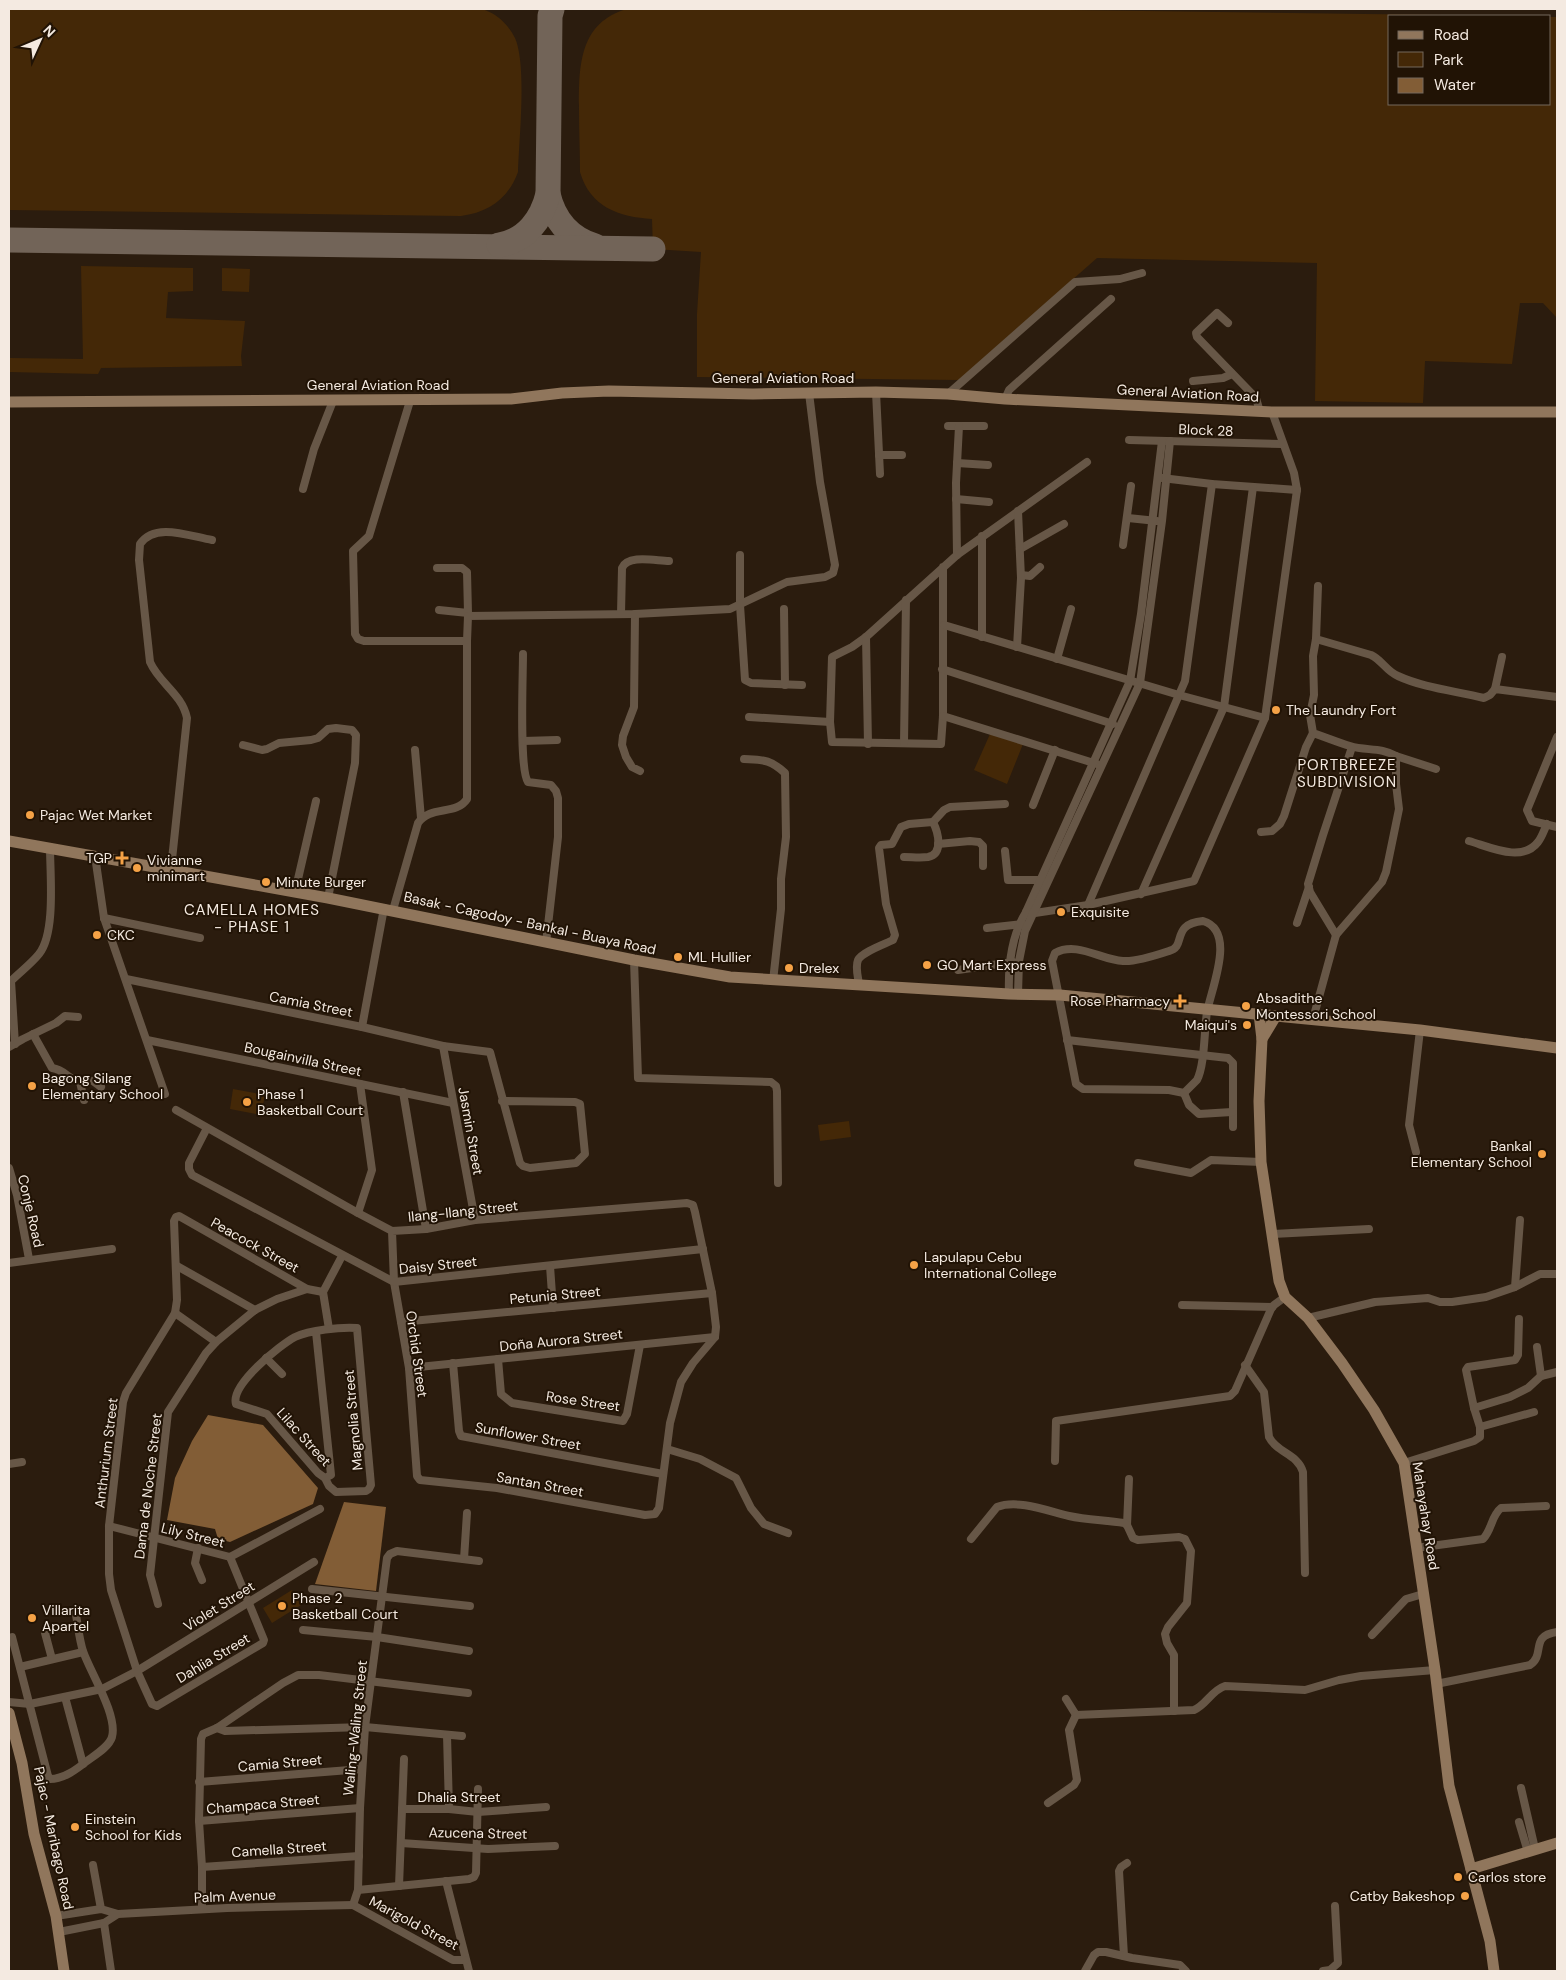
<svg xmlns="http://www.w3.org/2000/svg" width="1566" height="1980" font-family="'DM Sans',sans-serif">
  <style>
    .green { fill: #442807 }
    .water { fill: #825d36 }
    .lines { fill: none; stroke-linecap: round; stroke-linejoin: round }
    .taxiway { stroke: #726458; stroke-width: 25 }
    .street { stroke: #675747; stroke-width: 8 }
    .secondary { stroke: #90765c; stroke-width: 11 }
    .poi-dot { fill: #f5a246; stroke: #211305; stroke-width: 2 }
    .labels { text-anchor: middle; dominant-baseline: central; stroke-width: 4; stroke-linejoin: round; paint-order: stroke }
    .street-label { font-size: 14px; fill: #f4eae1; stroke: #211305 }
    .poi-label { font-size: 14px; fill: #f4eae1; stroke: #211305; text-anchor: start }
    .neighbourhood-label { font-size: 15px; letter-spacing: 1px; fill: #f4eae1; stroke: #211305 }
  </style>
  <rect width="100%" height="100%" fill="#2b1c0e"/>
  <!-- green -->
  <g class="green">
    <path d="M9 9H482C496 13 508 24 515 38 527 65 519 140 518 172 508 199 489 212 461 216L9 210Z"/>
    <path d="M627 9H995L1518 16H1390V104H1550V17H1557V318L1543 303H1520L1512 364 1425 361 1423 403 1315 401 1317 263 1097 258 959 380 697 377V314L701 252 653 249 652 219C619 217 590 207 580 172 580 151 579 131 579 110 579 68 578 23 627 9Z"/>
    <polygon points="81,266 193,268 193,291 168,292 166,318 245,321 241,356 242,366 101,368 98,374 9,372 9,358 83,359"/>
    <polygon points="222,268 250,269 249,292 222,291"/>
    <polygon points="990,734 1023,744 1007,784 974,770"/>
    <polygon points="233,1089 265,1095 261,1115 230,1109"/>
    <polygon points="849,1121 851,1137 820,1141 818,1125"/>
    <polygon points="292,1590 301,1605 272,1623 263,1608"/>
  </g>
  <!-- water -->
  <g class="water">
    <polygon points="208,1415 263,1425 318,1488 313,1504 230,1542 218,1539 215,1529 167,1520 175,1478 192,1441"/>
    <polygon points="344,1502 386,1507 376,1591 315,1584"/>
  </g>
  <g class="lines">
    <!-- taxiway -->
    <g class="taxiway">
      <path d="M548 194C554 220 569 238 595 246"/>
      <polyline points="9,240 653,249"/>
      <path d="M499 245C526 241 542 219 548 194L550 16 552 9"/>
    </g>
    <!-- street -->
    <g class="street">
      <polyline points="1228,323 1217,313 1196,333 1197,337 1256,398 1260,412"/>
      <polyline points="1193,381 1223,378 1232,374"/>
      <polyline points="876,392 880,474"/>
      <polyline points="948,394 1075,282 1120,279 1142,273"/>
      <polyline points="1005,399 1009,390 1111,299"/>
      <polyline points="410,401 369,536 353,551 355,634 358,639 364,641 467,641"/>
      <polyline points="948,426 984,426"/>
      <polyline points="1129,440 1282,444"/>
      <polyline points="879,455 902,455"/>
      <polyline points="957,463 988,465"/>
      <polyline points="1162,478 1212,484 1297,490"/>
      <polyline points="303,489 314,449 333,401"/>
      <polyline points="956,499 989,502"/>
      <polyline points="1128,518 1157,521"/>
      <polyline points="1123,545 1131,486"/>
      <polyline points="1020,549 1064,524"/>
      <polyline points="740,555 740,605 745,680 751,683 802,685"/>
      <polyline points="957,555 956,483 959,426"/>
      <polyline points="943,567 943,716 941,744 832,742 830,722 832,657 852,647 866,637 957,555 1087,462"/>
      <polyline points="437,568 462,568 467,572 468,613 439,610"/>
      <polyline points="1021,575 1030,576 1040,567"/>
      <polyline points="784,609 785,685"/>
      <path d="M621 614 622 568C628 554 656 561 669 561"/>
      <polyline points="635,614 634,707 623,736 622,745 626,757 632,767 640,771"/>
      <polyline points="944,625 1179,695 1265,718"/>
      <polyline points="866,637 868,744"/>
      <polyline points="982,637 982,536"/>
      <path d="M1316 639 1371 655C1382 660 1386 671 1398 676 1424 688 1456 691 1484 698L1490 695 1495 689 1557 697"/>
      <polyline points="1017,647 1021,578 1018,511"/>
      <path d="M523 654C523 676 519 770 528 782L551 785 556 791 558 798V837L546 943"/>
      <polyline points="1057,659 1071,609"/>
      <polyline points="942,669 1113,724"/>
      <polyline points="1495,689 1502,657"/>
      <polyline points="943,716 1097,764"/>
      <polyline points="749,717 830,722"/>
      <polyline points="1557,737 1527,810 1532,821 1557,827"/>
      <polyline points="523,741 557,740"/>
      <polyline points="904,743 906,600"/>
      <polyline points="243,745 262,750 267,749 279,743 311,740 318,738 328,729 336,728 352,730 356,735 355,763 328,898"/>
      <polyline points="415,750 421,818"/>
      <polyline points="1396,756 1436,769"/>
      <path d="M744 759C763 760 770 759 785 773L786 837 781 879V909L773 981"/>
      <polyline points="1033,805 1055,750"/>
      <polyline points="933,822 944,810 950,807 1005,804"/>
      <polyline points="1261,832 1272,831 1280,824 1284,816 1306,747 1313,733"/>
      <path d="M1469 841C1490 847 1522 863 1538 842 1542 837 1544 830 1547 824"/>
      <polyline points="938,844 970,841 979,842 983,846 983,866"/>
      <polyline points="1005,851 1008,880 1041,880"/>
      <polyline points="95,856 104,918 165,1094"/>
      <path d="M904 857C912 857 920 858 928 857 944 854 938 832 933 822"/>
      <path d="M171 869 187 718C182 694 159 683 150 662L139 560 140 544C155 522 189 536 212 540"/>
      <polyline points="295,892 316,801"/>
      <polyline points="1141,894 1224,707 1253,487"/>
      <polyline points="1088,905 1185,681 1212,484"/>
      <path d="M393 910 418 823C430 805 456 816 467 799V641L468 616 635 614 730 609 787 582 825 577 833 573 835 565 820 482 809 393"/>
      <polyline points="1026,912 1035,913 1088,905 1194,881 1265,718 1297,490 1294,473 1272,412"/>
      <polyline points="104,918 200,938"/>
      <path d="M1203 921C1237 931 1211 989 1207 1012 1204 1031 1205 1064 1197 1080L1184 1093 1169 1090 1083 1089 1076 1084 1052 961 1055 953C1077 941 1101 960 1123 961 1135 962 1157 955 1169 951 1187 947 1170 924 1203 921Z"/>
      <polyline points="1297,923 1309,887"/>
      <polyline points="987,928 1022,924"/>
      <polyline points="1336,935 1310,892 1308,884 1323,835 1352,747"/>
      <polyline points="634,960 638,1078 771,1082 776,1086 777,1091 778,1183"/>
      <polyline points="958,970 1013,962"/>
      <polyline points="126,979 362,1027 443,1046 490,1052 520,1163 523,1166 530,1168 576,1163 585,1154 580,1104 575,1102 502,1101"/>
      <path d="M859 984C858 977 855 967 858 960 862 952 885 944 893 940L895 935 886 904 879 848 881 845 892 844 901 827 909 824 933 822"/>
      <path d="M1009 994C1008 966 1011 936 1026 912L1130 681 1141 614 1162 441"/>
      <polyline points="1018,994 1019,961 1025,931 1140,683 1162,521 1170,441"/>
      <path d="M1313 1019 1336 935 1382 882 1386 872 1399 809 1396 784V756C1381 747 1366 751 1350 746 1337 742 1325 737 1313 733L1310 715 1314 695 1313 656 1316 639 1318 586"/>
      <polyline points="362,1027 384,908"/>
      <path d="M33 1034 52 1068C65 1070 66 1077 77 1081 82 1083 88 1080 93 1081L101 1087"/>
      <polyline points="147,1040 453,1103"/>
      <polyline points="1067,1040 1228,1058 1233,1063 1233,1127"/>
      <path d="M15 1044 11 981C20 972 31 964 39 954 56 933 50 874 50 847"/>
      <polyline points="443,1046 475,1220"/>
      <polyline points="9,1047 23,1039 56,1023 65,1016 78,1017"/>
      <polyline points="80,1082 84,1100"/>
      <polyline points="403,1092 426,1229"/>
      <polyline points="1184,1093 1189,1105 1199,1114 1232,1112"/>
      <polyline points="176,1110 358,1213 392,1231 426,1229 475,1220 687,1203 693,1205 695,1212 712,1293 716,1327 715,1337 693,1363 681,1382 670,1423 659,1508 655,1514 645,1515 497,1488 420,1480 417,1476 409,1368 394,1282 392,1231"/>
      <polyline points="207,1128 189,1163 189,1169 192,1175 394,1282 703,1249"/>
      <polyline points="1416,1152 1409,1125 1420,1030"/>
      <polyline points="1138,1163 1191,1173 1211,1160 1261,1162"/>
      <polyline points="9,1168 17,1195 29,1259"/>
      <polyline points="358,1213 372,1170 360,1084"/>
      <polyline points="1273,1234 1369,1229"/>
      <polyline points="9,1263 112,1249"/>
      <polyline points="177,1266 255,1310"/>
      <polyline points="550,1266 553,1308"/>
      <polyline points="1515,1287 1540,1274 1557,1274"/>
      <polyline points="1182,1305 1272,1307"/>
      <polyline points="175,1313 216,1342"/>
      <polyline points="1308,1318 1375,1302 1428,1298 1440,1302 1452,1302 1486,1297 1515,1287 1520,1220"/>
      <polyline points="401,1322 712,1293"/>
      <polyline points="329,1329 323,1292 342,1256"/>
      <path d="M316 1332 331 1475 325 1478 318 1473 267 1414 236 1404C230 1385 280 1345 295 1337 310 1330 340 1327 357 1328L371 1485 369 1489 366 1491 336 1492 329 1486 325 1478"/>
      <polyline points="1537,1347 1541,1376"/>
      <polyline points="266,1358 282,1374"/>
      <polyline points="498,1359 501,1394 512,1403 623,1421 627,1414 640,1345"/>
      <polyline points="453,1363 459,1431 461,1436 663,1474"/>
      <path d="M1245 1365 1264 1392 1269 1437C1277 1453 1298 1454 1303 1472L1305 1573"/>
      <polyline points="409,1368 715,1337"/>
      <polyline points="1474,1408 1466,1370 1468,1367 1515,1360 1518,1355 1519,1319"/>
      <polyline points="1480,1427 1534,1412"/>
      <polyline points="667,1449 700,1459 736,1478 751,1508 764,1524 788,1533"/>
      <polyline points="1055,1461 1056,1421 1230,1396 1235,1391 1271,1309 1274,1305 1285,1297"/>
      <polyline points="1404,1463 1474,1441 1480,1437 1480,1427 1474,1408 1510,1397 1528,1388 1541,1376 1557,1372"/>
      <polyline points="9,1464 22,1462"/>
      <polyline points="1127,1525 1129,1479"/>
      <polyline points="109,1526 230,1557 320,1509"/>
      <path d="M971 1539 997 1507C1018 1499 1048 1511 1069 1516 1087 1520 1106 1520 1124 1523L1127 1525 1133 1538 1138 1540 1179 1537 1185 1539 1191 1551 1187 1603 1168 1627 1165 1634 1167 1643 1174 1655V1711"/>
      <polyline points="198,1548 195,1563 202,1580"/>
      <path d="M1416 1548 1483 1539C1492 1530 1491 1516 1501 1508L1546 1506"/>
      <polyline points="230,1557 264,1640 263,1643 157,1706 152,1704 137,1671 111,1590 109,1574 109,1526 123,1402 126,1393 175,1313 177,1300 174,1221 176,1217 179,1216 307,1289 323,1292"/>
      <polyline points="464,1559 467,1513"/>
      <polyline points="312,1589 470,1606"/>
      <polyline points="158,1604 150,1575 168,1412 206,1353 216,1342 255,1310 277,1299 307,1289"/>
      <polyline points="303,1630 377,1637 469,1651"/>
      <polyline points="45,1633 52,1659"/>
      <polyline points="1372,1635 1406,1599 1423,1594"/>
      <path d="M12 1637 48 1776 50 1779C64 1779 77 1769 87 1761 95 1755 109 1747 112 1737 118 1715 90 1672 83 1651 79 1639 78 1624 75 1610"/>
      <polyline points="20,1667 83,1652"/>
      <path d="M1436 1684 1530 1665C1546 1654 1529 1636 1557 1632"/>
      <polyline points="65,1697 83,1764"/>
      <path d="M1066 1699 1076 1715 1194 1710C1206 1705 1212 1690 1225 1686L1305 1690 1339 1680 1361 1676 1435 1670"/>
      <polyline points="9,1702 30,1704 102,1689 137,1671 314,1562"/>
      <polyline points="217,1728 225,1731 365,1727 462,1736"/>
      <polyline points="447,1735 449,1809"/>
      <polyline points="199,1782 362,1769"/>
      <polyline points="1521,1788 1535,1849"/>
      <polyline points="1048,1803 1074,1785 1077,1780 1069,1730 1076,1715"/>
      <polyline points="402,1809 449,1809 478,1812 546,1807"/>
      <polyline points="199,1821 360,1808"/>
      <polyline points="1519,1822 1528,1852"/>
      <polyline points="401,1843 488,1849 555,1846"/>
      <polyline points="93,1865 101,1909"/>
      <polyline points="202,1867 359,1856"/>
      <polyline points="446,1881 469,1971"/>
      <polyline points="399,1886 404,1759"/>
      <polyline points="358,1890 469,1879 474,1877 476,1873 478,1789"/>
      <polyline points="353,1905 358,1890 360,1808 365,1727 387,1558 390,1554 397,1551 479,1561"/>
      <polyline points="353,1905 453,1960 465,1960"/>
      <polyline points="202,1909 202,1867 199,1821 201,1739 203,1734 217,1728 283,1683 298,1675 319,1675 468,1693"/>
      <polyline points="118,1914 227,1908 353,1905"/>
      <polyline points="56,1916 101,1909 118,1914 104,1923 59,1932"/>
      <polyline points="104,1923 111,1971"/>
      <polyline points="1124,1956 1119,1871 1121,1867 1127,1863"/>
      <polyline points="1085,1971 1094,1955 1098,1952 1106,1952 1132,1958 1180,1965 1186,1971"/>
      <polyline points="1323,1971 1330,1970 1338,1963 1335,1906"/>
    </g>
    <!-- secondary -->
    <g class="secondary">
      <polyline points="9,402 511,399 562,393 609,391 753,394 876,392 948,394 1005,399 1272,412 1557,412"/>
      <polyline points="9,841 328,898 634,960 730,977 1009,994 1060,995 1420,1030 1557,1048"/>
      <polyline points="1259,1014 1262,1039 1259,1101 1261,1162 1279,1281 1285,1297 1308,1318 1342,1363 1374,1410 1404,1463 1435,1670 1449,1786 1490,1941 1494,1971"/>
      <polyline points="1262,1039 1276,1016"/>
      <polyline points="9,1713 22,1763 34,1834 56,1916 64,1971"/>
      <polyline points="1471,1869 1557,1843"/>
    </g>
  </g>
  <!-- markers -->
  <g class="poi-dot">
    <circle cx="1276" cy="710" r="5"/>
    <circle cx="30" cy="815" r="5"/>
    <path d="M119.5 850.5h5v5h5v5h-5v5h-5v-5h-5v-5h5z"/>
    <circle cx="137" cy="868" r="5"/>
    <circle cx="266" cy="882" r="5"/>
    <circle cx="1061" cy="912" r="5"/>
    <circle cx="97" cy="935" r="5"/>
    <circle cx="678" cy="957" r="5"/>
    <circle cx="927" cy="965" r="5"/>
    <circle cx="789" cy="968" r="5"/>
    <path d="M1177.5 993.5h5v5h5v5h-5v5h-5v-5h-5v-5h5z"/>
    <circle cx="1246" cy="1006" r="5"/>
    <circle cx="1247" cy="1025" r="5"/>
    <circle cx="32" cy="1086" r="5"/>
    <circle cx="247" cy="1102" r="5"/>
    <circle cx="1542" cy="1154" r="5"/>
    <circle cx="914" cy="1265" r="5"/>
    <circle cx="282" cy="1606" r="5"/>
    <circle cx="32" cy="1618" r="5"/>
    <circle cx="75" cy="1827" r="5"/>
    <circle cx="1458" cy="1877" r="5"/>
    <circle cx="1465" cy="1896" r="5"/>
  </g>
  <g class="labels">
    <!-- street labels -->
    <g class="street-label">
      <text x="783" y="378">General Aviation Road</text>
      <text x="378" y="385">General Aviation Road</text>
      <text transform="translate(1188 393) rotate(3)">General Aviation Road</text>
      <text transform="translate(1206 430) rotate(2)">Block 28</text>
      <text transform="translate(530 923) rotate(12)">Basak - Cagodoy - Bankal - Buaya Road</text>
      <text transform="translate(311 1004) rotate(11)">Camia Street</text>
      <text transform="translate(303 1059) rotate(12)">Bougainvilla Street</text>
      <text transform="translate(471 1131) rotate(80)">Jasmin Street</text>
      <text transform="translate(31 1211) rotate(77)">Conje Road</text>
      <text transform="translate(463 1211) rotate(-6)">Ilang-Ilang Street</text>
      <text transform="translate(255 1245) rotate(29)">Peacock Street</text>
      <text transform="translate(438 1265) rotate(-6)">Daisy Street</text>
      <text transform="translate(555 1295) rotate(-5)">Petunia Street</text>
      <text transform="translate(561 1340) rotate(-6)">Doña Aurora Street</text>
      <text transform="translate(417 1354) rotate(82)">Orchid Street</text>
      <text transform="translate(583 1401) rotate(8)">Rose Street</text>
      <text transform="translate(353 1420) rotate(-95)">Magnolia Street</text>
      <text transform="translate(528 1436) rotate(10)">Sunflower Street</text>
      <text transform="translate(304 1437) rotate(48)">Lilac Street</text>
      <text transform="translate(106 1453) rotate(-83)">Anthurium Street</text>
      <text transform="translate(540 1484) rotate(10)">Santan Street</text>
      <text transform="translate(148 1486) rotate(-83)">Dama de Noche Street</text>
      <text transform="translate(1426 1516) rotate(81)">Mahayahay Road</text>
      <text transform="translate(193 1535) rotate(14)">Lily Street</text>
      <text transform="translate(219 1606) rotate(-32)">Violet Street</text>
      <text transform="translate(213 1658) rotate(-31)">Dahlia Street</text>
      <text transform="translate(355 1728) rotate(-84)">Waling-Waling Street</text>
      <text transform="translate(280 1763) rotate(-5)">Camia Street</text>
      <text x="459" y="1797">Dhalia Street</text>
      <text transform="translate(263 1804) rotate(-5)">Champaca Street</text>
      <text transform="translate(478 1833) rotate(1)">Azucena Street</text>
      <text transform="translate(54 1838) rotate(78)">Pajac - Maribago Road</text>
      <text transform="translate(279 1849) rotate(-4)">Camella Street</text>
      <text transform="translate(235 1896) rotate(-2)">Palm Avenue</text>
      <text transform="translate(414 1923) rotate(28)">Marigold Street</text>
    </g>
    <!-- poi labels -->
    <g class="poi-label">
      <text x="1286" y="710">The Laundry Fort</text>
      <text x="40" y="815">Pajac Wet Market</text>
      <text x="112" y="858" text-anchor="end">TGP</text>
      <text x="147" y="860">Vivianne<tspan x="147" dy="16">minimart</tspan></text>
      <text x="276" y="882">Minute Burger</text>
      <text x="1071" y="912">Exquisite</text>
      <text x="107" y="935">CKC</text>
      <text x="688" y="957">ML Hullier</text>
      <text x="937" y="965">GO Mart Express</text>
      <text x="799" y="968">Drelex</text>
      <text x="1256" y="998">Absadithe<tspan x="1256" dy="16">Montessori School</tspan></text>
      <text x="1170" y="1001" text-anchor="end">Rose Pharmacy</text>
      <text x="1237" y="1025" text-anchor="end">Maiqui's</text>
      <text x="42" y="1078">Bagong Silang<tspan x="42" dy="16">Elementary School</tspan></text>
      <text x="257" y="1094">Phase 1<tspan x="257" dy="16">Basketball Court</tspan></text>
      <text x="1532" y="1146" text-anchor="end">Bankal<tspan x="1532" dy="16">Elementary School</tspan></text>
      <text x="924" y="1257">Lapulapu Cebu<tspan x="924" dy="16">International College</tspan></text>
      <text x="292" y="1598">Phase 2<tspan x="292" dy="16">Basketball Court</tspan></text>
      <text x="42" y="1610">Villarita<tspan x="42" dy="16">Apartel</tspan></text>
      <text x="85" y="1819">Einstein<tspan x="85" dy="16">School for Kids</tspan></text>
      <text x="1468" y="1877">Carlos store</text>
      <text x="1455" y="1896" text-anchor="end">Catby Bakeshop</text>
    </g>
    <!-- neighbourhood labels -->
    <g class="neighbourhood-label">
      <text x="1347" y="765">PORTBREEZE<tspan x="1347" dy="17">SUBDIVISION</tspan></text>
      <text x="252" y="910">CAMELLA HOMES<tspan x="252" dy="17">- PHASE 1</tspan></text>
    </g>
  </g>
  <!-- border -->
  <rect width="1566" height="1980" fill="none" stroke="#f4eae1" stroke-width="20"/>
  <!-- legend -->
  <rect x="1388" y="15" width="162" height="90" fill="#211305" stroke="#75695d"/>
  <rect x="1398" y="31" width="25" height="8" fill="#90765c" stroke="#75695d"/>
  <text x="1434" y="40" font-size="15" fill="#f4eae1">Road</text>
  <rect x="1398" y="52" width="25" height="15" fill="#442807" stroke="#75695d"/>
  <text x="1434" y="65" font-size="15" fill="#f4eae1">Park</text>
  <rect x="1398" y="78" width="25" height="15" fill="#825d36" stroke="#75695d"/>
  <text x="1434" y="90" font-size="15" fill="#f4eae1">Water</text>
  <!-- north arrow -->
  <g transform="translate(40 40) rotate(46)" stroke="#211305" stroke-width="4" paint-order="stroke">
  <path d="M0-4L9 19L0 12L-9 19Z" fill="#f4eae1"/>
  <text y="-8" font-size="14" font-weight="bold" text-anchor="middle" fill="#f4eae1">N</text>
  </g>
</svg>
